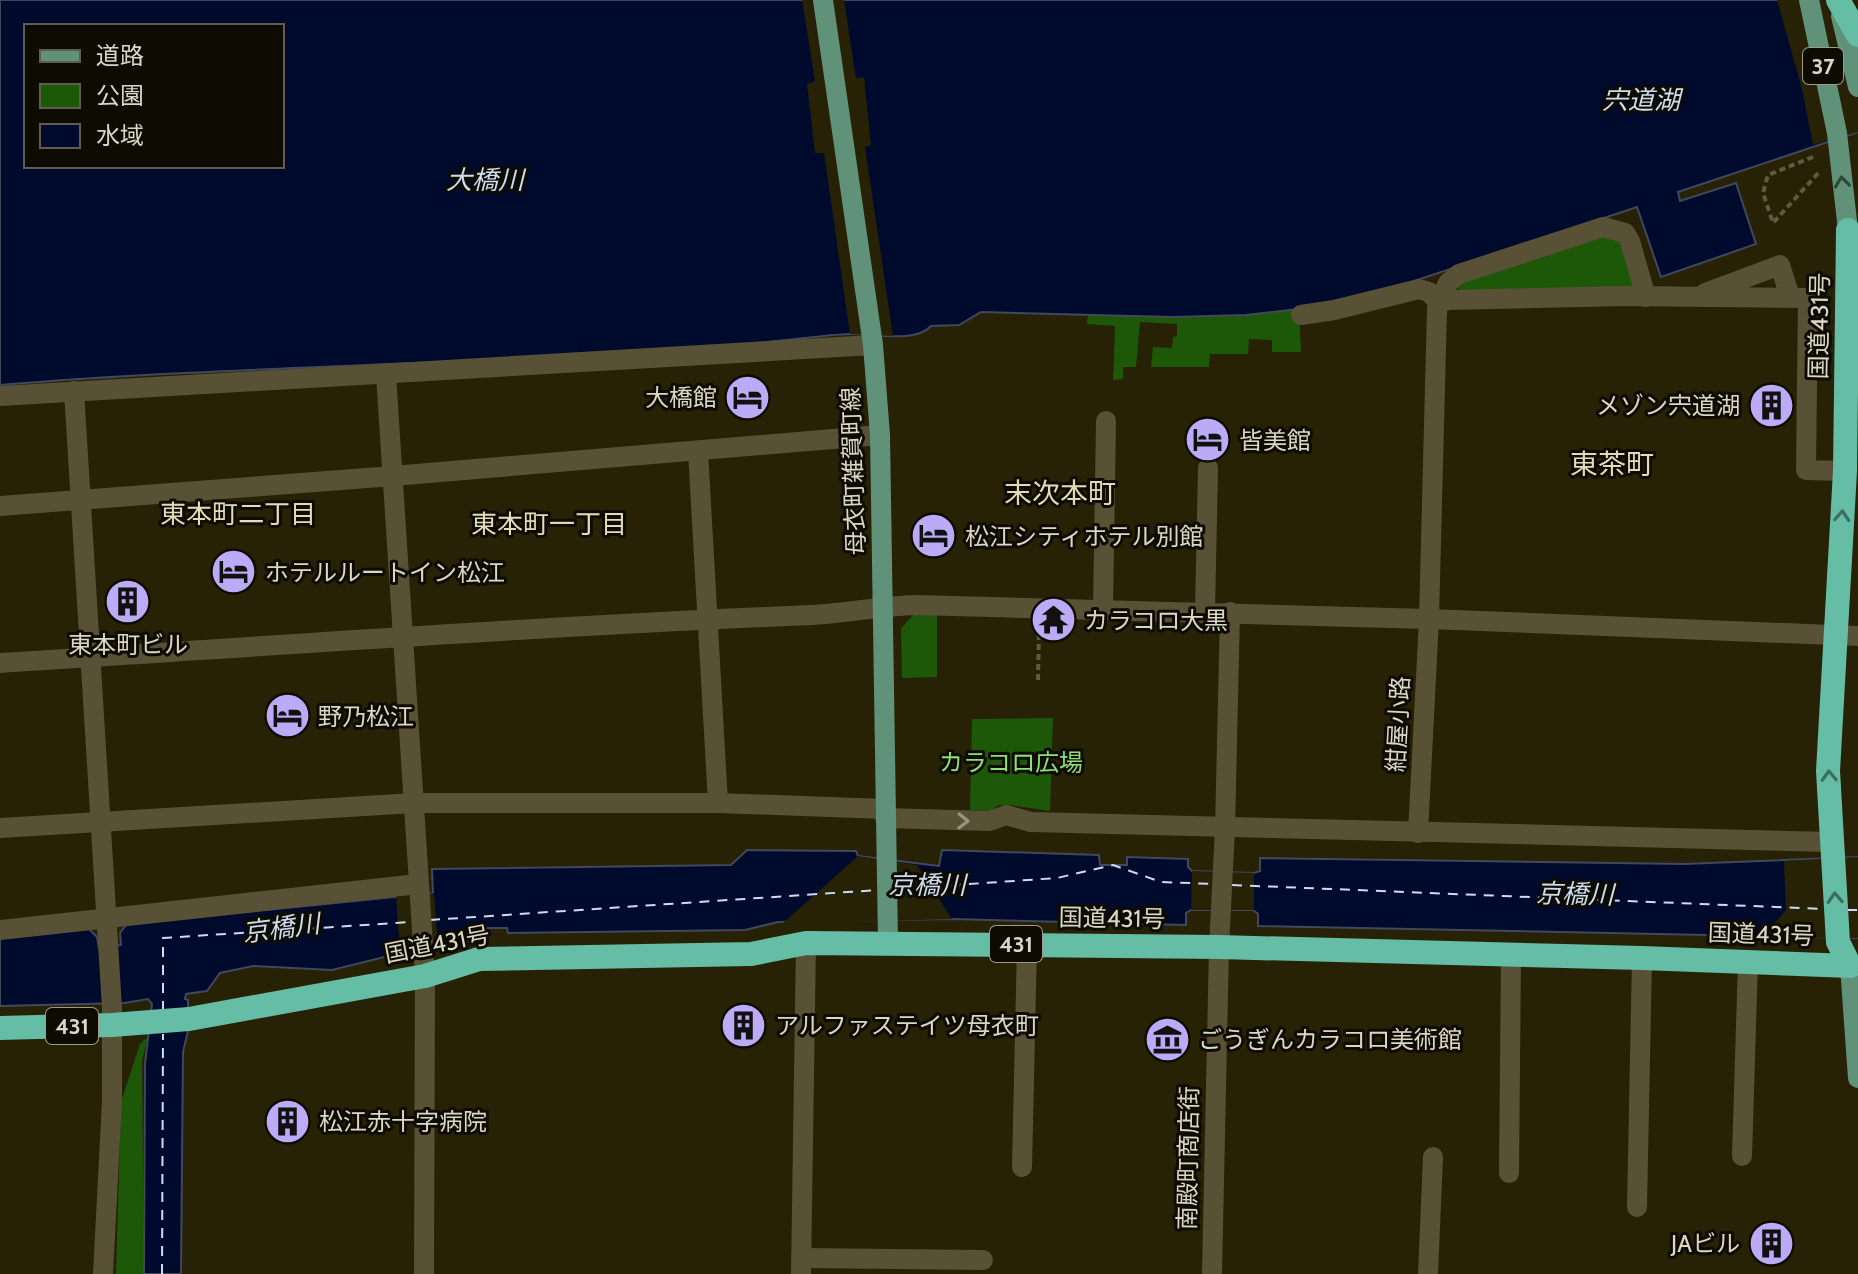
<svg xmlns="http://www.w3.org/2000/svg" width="1858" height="1274" font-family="Cabin,'Noto Sans JP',sans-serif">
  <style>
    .green { fill: #1d5809 }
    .water { fill: #000a2d; stroke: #41485b; stroke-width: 2; fill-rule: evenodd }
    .pier { fill: #272105 }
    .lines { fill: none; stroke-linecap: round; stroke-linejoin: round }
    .ferry { stroke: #cedcf0; stroke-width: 2; stroke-dasharray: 10 8; stroke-linecap: butt }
    .path { stroke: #5f5a41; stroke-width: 4; stroke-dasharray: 6 4; stroke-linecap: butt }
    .minor { stroke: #585135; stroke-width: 20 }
    .major { stroke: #5f9278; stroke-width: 20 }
    .highway { stroke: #64bda4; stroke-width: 24 }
    .oneway { stroke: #324837 }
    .oneway2 { stroke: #3d6d5b }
    .oneway3 { stroke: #99947e }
    .labels { text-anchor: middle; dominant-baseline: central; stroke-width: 6; stroke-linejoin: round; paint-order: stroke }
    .shield { fill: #0e0b02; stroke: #9d9a8b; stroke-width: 2 }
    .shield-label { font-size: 22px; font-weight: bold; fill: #dad7c6 }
    .street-label { font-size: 24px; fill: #dad7c6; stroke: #0e0b02 }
    .poi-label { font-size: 24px; fill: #dad7c6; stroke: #0e0b02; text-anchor: start }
    .park-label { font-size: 24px; fill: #8edf7a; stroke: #0e0b02 }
    .water-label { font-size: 26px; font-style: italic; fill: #cedcf0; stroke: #0e0b02 }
    .neighbourhood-label { font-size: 26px; fill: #e2dbba; stroke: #0e0b02 }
    .quarter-label { font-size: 28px; fill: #e2dbba; stroke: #0e0b02 }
  </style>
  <rect width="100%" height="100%" fill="#272105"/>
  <!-- green -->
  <g class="green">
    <polygon points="1604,237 1622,241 1635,284 1632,287 1460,292 1458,288 1466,281"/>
    <polygon points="1299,309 1301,352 1272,352 1272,340 1249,339 1248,354 1210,354 1209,367 1151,367 1153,347 1172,348 1173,337 1177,336 1177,324 1140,322 1136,367 1123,367 1123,379 1113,380 1115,326 1087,324 1088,315 1246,315"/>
    <polygon points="937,614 937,677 902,678 901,629 913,615"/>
    <polygon points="1053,718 1050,811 1010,805 999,805 990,811 970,810 972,719"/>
    <polygon points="145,1039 147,1040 142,1061 144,1274 116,1274 121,1102 140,1044"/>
  </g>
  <!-- water -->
  <g class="water">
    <path d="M0 0H1858V132L1678 192 1680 201 1736 183 1756 244 1661 277 1637 207 1387 290 1299 309 1246 315 1172 317 981 312 959 325 931 326C915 344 872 333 850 334 822 335 794 340 766 342 511 365 255 364 0 385ZM26 26H282V166H26Z"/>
    <polygon points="747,850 856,851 858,856 939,866 942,850 1099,855 1100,865 1127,865 1127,857 1188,859 1188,867 1192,871 1254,873 1260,871 1260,858 1684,864 1858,857 1858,938 1258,926 1258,914 1253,910 1191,910 1186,913 1186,925 952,919 778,922 745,930 508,933 507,928 487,928 486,942 445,942 332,970 253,966 220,973 207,991 186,994 185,999 188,1000 188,1031 183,1052 181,1274 144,1274 145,1064 152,1004 148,999 124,1003 0,1006 0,938 88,928 97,937 99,949 121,945 120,933 127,924 433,893 432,869 731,865"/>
  </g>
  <!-- pier -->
  <g class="pier">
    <polygon points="802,0 844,0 856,78 864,77 871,145 865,147 893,336 850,334 824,153 815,153 807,84 815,81"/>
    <polygon points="1777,0 1858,0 1858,132 1813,145 1802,89"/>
    <polygon points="858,856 917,865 952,919 782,924"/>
    <polygon points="1858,857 1858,938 1761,938 1786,910 1784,861"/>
    <polygon points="1192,871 1254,873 1254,910 1191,910"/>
    <polygon points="434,893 437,932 444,942 391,955 399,939 396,896"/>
  </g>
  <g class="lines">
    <!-- ferry -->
    <g class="ferry">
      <polyline points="1232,885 1825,909"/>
      <polyline points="897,889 1057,878 1113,865 1161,882 1213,884"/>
      <polyline points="1847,910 1858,910"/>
      <polyline points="430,920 878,890"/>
      <polyline points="163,1011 163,938 411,922"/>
      <polyline points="162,1274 163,1034"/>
    </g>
    <!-- path -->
    <g class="path">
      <polyline points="1813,157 1768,175 1763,193 1773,223 1820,171"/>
      <polyline points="1038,680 1039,626"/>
    </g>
    <!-- minor -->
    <g class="minor">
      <polyline points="1705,293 1780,265 1790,297"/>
      <polyline points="1301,315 1334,310 1419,289 1429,292 1439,303 1448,283 1459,274 1603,227 1625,233 1630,241 1646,297"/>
      <polyline points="386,375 425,976 424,1274"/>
      <polyline points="74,391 112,1008 112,1101 103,1274"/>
      <polyline points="0,396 873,345"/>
      <polyline points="698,451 718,803"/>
      <polyline points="0,506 393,476 880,435"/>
      <polyline points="1103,609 1106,421"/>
      <polyline points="1205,612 1208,468"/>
      <path d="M0 663C271 646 542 626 813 615 848 613 881 606 916 605L1429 619 1858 636"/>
      <polyline points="885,818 990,821 1006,815 1031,822 1832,842"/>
      <polyline points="0,828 414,803 718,803 885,809"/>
      <polyline points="1418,833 1429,619 1437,309 1439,303 1448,300 1626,296 1808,298 1806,470 1845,471"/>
      <polyline points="0,930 418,884"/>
      <polyline points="1742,1156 1748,961"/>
      <polyline points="1022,1167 1027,944"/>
      <polyline points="1509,1173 1511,954"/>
      <polyline points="1637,1207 1642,958"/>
      <polyline points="802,1258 983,1260"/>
      <polyline points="801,1274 806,943"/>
      <polyline points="1212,1274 1219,947 1225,829 1230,612"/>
      <polyline points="1428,1274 1433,1157"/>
    </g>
    <!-- major -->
    <g class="major">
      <polyline points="823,0 873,345 880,435 888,943"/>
      <polyline points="1809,0 1837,133 1848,230"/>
      <polyline points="1841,16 1858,87"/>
      <polyline points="1850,966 1858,1078"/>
    </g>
    <!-- highway -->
    <g class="highway">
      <polyline points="1838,0 1858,35"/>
      <polyline points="1848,230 1845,471 1828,771 1838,942 1850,966"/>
      <polyline points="0,1028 112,1025 189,1019 425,976 479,959 751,954 806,943 1219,947 1642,958 1850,966"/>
    </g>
  </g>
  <!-- one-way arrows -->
  <defs><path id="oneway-chevron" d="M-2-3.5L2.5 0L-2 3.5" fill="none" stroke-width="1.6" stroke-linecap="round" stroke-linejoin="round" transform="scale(2)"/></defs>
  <use class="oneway" href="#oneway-chevron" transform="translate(1842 182) rotate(-97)"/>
  <g class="oneway2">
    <use href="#oneway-chevron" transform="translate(1842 516) rotate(-86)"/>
    <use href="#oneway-chevron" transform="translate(1829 776) rotate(-92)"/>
    <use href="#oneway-chevron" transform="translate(1835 898) rotate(-93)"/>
  </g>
  <use class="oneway3" href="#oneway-chevron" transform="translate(963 821) rotate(1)"/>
  <!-- icons -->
  <defs>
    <symbol id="hotel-disc" viewBox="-11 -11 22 22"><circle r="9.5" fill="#bbaaf6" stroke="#0e0b02"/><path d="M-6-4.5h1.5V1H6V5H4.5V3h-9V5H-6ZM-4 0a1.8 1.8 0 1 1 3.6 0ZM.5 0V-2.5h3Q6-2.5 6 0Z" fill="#111"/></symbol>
    <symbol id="building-disc" viewBox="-11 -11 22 22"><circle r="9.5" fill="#bbaaf6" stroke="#0e0b02"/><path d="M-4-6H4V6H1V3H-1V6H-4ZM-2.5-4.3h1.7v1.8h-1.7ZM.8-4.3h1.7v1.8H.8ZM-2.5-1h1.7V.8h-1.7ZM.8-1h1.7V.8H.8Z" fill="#111"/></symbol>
    <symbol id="temple-disc" viewBox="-11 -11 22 22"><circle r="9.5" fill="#bbaaf6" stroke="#0e0b02"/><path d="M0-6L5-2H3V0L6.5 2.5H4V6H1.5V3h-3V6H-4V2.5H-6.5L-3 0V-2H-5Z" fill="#111"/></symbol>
    <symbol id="museum-disc" viewBox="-11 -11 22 22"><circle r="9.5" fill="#bbaaf6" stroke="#0e0b02"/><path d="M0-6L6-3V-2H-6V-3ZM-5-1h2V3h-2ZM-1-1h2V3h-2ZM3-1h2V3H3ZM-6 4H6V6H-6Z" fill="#111"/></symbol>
  </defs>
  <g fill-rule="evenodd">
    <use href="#hotel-disc" x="722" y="372" width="51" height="51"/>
    <use href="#building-disc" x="1746" y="380" width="51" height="51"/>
    <use href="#hotel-disc" x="1182" y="414" width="51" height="51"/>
    <use href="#hotel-disc" x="908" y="510" width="51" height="51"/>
    <use href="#hotel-disc" x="208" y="546" width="51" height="51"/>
    <use href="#building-disc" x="102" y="576" width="51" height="51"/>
    <use href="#temple-disc" x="1028" y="594" width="51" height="51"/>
    <use href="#hotel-disc" x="262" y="690" width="51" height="51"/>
    <use href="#building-disc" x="718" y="1000" width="51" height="51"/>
    <use href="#museum-disc" x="1142" y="1014" width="51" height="51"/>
    <use href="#building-disc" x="262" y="1096" width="51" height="51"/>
    <use href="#building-disc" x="1746" y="1218" width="51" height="51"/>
  </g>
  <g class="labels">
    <!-- shield labels -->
    <g class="shield">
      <rect x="1803" y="48" width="40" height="36" rx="6"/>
      <rect x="990" y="926" width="52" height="36" rx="6"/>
      <rect x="46" y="1008" width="52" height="36" rx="6"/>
    </g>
    <g class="shield-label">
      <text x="1823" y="66">37</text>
      <text x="1016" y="944">431</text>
      <text x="72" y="1026">431</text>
    </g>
    <!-- street labels -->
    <g class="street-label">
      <text transform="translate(1819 326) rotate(-89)">国道431号</text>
      <text transform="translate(853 471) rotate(-92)">母衣町雑賀町線</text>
      <text transform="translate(1398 724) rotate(-87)">紺屋小路</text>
      <text transform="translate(1112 918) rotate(1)">国道431号</text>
      <text transform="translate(1761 934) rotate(2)">国道431号</text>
      <text transform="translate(437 944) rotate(-11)">国道431号</text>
      <text transform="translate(1188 1158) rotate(-89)">南殿町商店街</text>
    </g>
    <!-- poi labels -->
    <g class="poi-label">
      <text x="717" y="397" text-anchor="end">大橋館</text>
      <text x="1740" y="405" text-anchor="end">メゾン宍道湖</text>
      <text x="1239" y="440">皆美館</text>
      <text x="965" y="536">松江シティホテル別館</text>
      <text x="265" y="572">ホテルルートイン松江</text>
      <text x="1084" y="620">カラコロ大黒</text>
      <text x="128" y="644" text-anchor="middle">東本町ビル</text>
      <text x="318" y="716">野乃松江</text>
      <text x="775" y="1025">アルファステイツ母衣町</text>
      <text x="1198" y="1039">ごうぎんカラコロ美術館</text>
      <text x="319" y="1121">松江赤十字病院</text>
      <text x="1740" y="1243" text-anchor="end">JAビル</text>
    </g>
    <!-- park labels -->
    <g class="park-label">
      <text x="1011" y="762">カラコロ広場</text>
    </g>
    <!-- water labels -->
    <g class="water-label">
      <text x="1641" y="100">宍道湖</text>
      <text x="485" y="180">大橋川</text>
      <text x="927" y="885">京橋川</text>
      <text transform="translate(1575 894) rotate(1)">京橋川</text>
      <text transform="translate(281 928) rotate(-7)">京橋川</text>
    </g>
    <!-- neighbourhood labels -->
    <g class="neighbourhood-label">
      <text x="238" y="514">東本町二丁目</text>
      <text x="549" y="524">東本町一丁目</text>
    </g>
    <!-- quarter labels -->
    <g class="quarter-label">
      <text x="1612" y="464">東茶町</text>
      <text x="1060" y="493">末次本町</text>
    </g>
  </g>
  <!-- legend -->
  <rect x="24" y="24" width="260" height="144" fill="#0e0b02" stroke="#605d50" stroke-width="2"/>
  <rect x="40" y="50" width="40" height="12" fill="#5f9278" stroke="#605d50" stroke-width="2"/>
  <text x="96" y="64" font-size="24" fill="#dad7c6">道路</text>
  <rect x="40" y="84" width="40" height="24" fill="#1d5809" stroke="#605d50" stroke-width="2"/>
  <text x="96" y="104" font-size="24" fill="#dad7c6">公園</text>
  <rect x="40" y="124" width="40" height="24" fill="#000a2d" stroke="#605d50" stroke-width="2"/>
  <text x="96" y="144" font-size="24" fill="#dad7c6">水域</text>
</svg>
